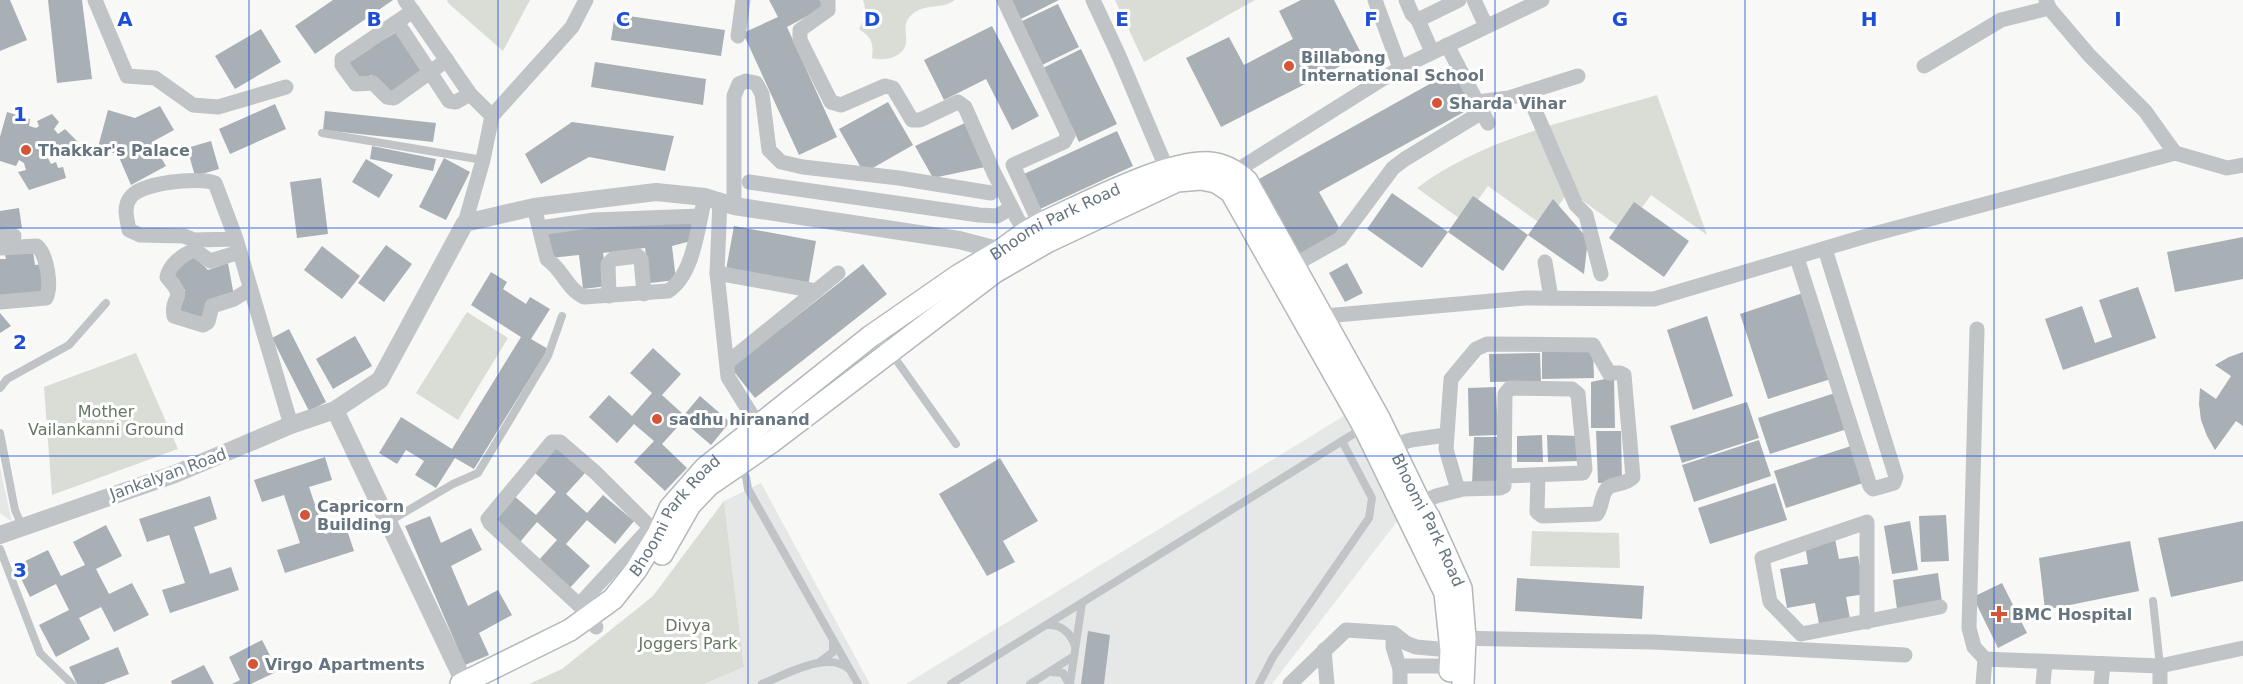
<svg xmlns="http://www.w3.org/2000/svg" width="2243" height="684" font-family="'DejaVu Sans',sans-serif">
  <style>
    .built { fill: #e6e7e7 }
    .green { fill: #d9ddd6 }
    .building { fill: #a8afb5 }
    .lines { fill: none; stroke-linecap: round; stroke-linejoin: round }
    .secondary-casing { stroke: #b2b8bc; stroke-width: 24 }
    .service { stroke: #c0c4c7; stroke-width: 8 }
    .minor { stroke: #c0c4c7; stroke-width: 15 }
    .tertiary { stroke: #c0c4c7; stroke-width: 18 }
    .secondary { stroke: #fff; stroke-width: 21 }
    .grid { fill: none; stroke: #1d4ed8; stroke-width: 1.5; stroke-opacity: 0.55 }
    .poi-dot { fill: #d65538; stroke: #fff; stroke-width: 2 }
    .labels { text-anchor: middle; dominant-baseline: central; stroke-width: 6; stroke-linejoin: round; paint-order: stroke }
    .poi-label { font-size: 16px; font-weight: bold; fill: #66757f; stroke: #fff; text-anchor: start }
    .street-label { font-size: 16px; fill: #66757f; stroke: #fff }
    .park-label { font-size: 16px; fill: #687764; stroke: #fff }
    .grid-label { font-size: 20px; text-anchor: middle; font-weight: bold; fill: #1d4ed8; stroke: #fff; stroke-width: 6; stroke-linejoin: round; paint-order: stroke }
  </style>
  <rect width="100%" height="100%" fill="#f8f8f6"/>
  <!-- built -->
  <g class="built">
    <polygon points="1347,414 1399,519 1272,684 906,684"/>
    <polygon points="0,467 12,522 0,513"/>
    <polygon points="761,483 870,684 704,684 744,667 724,501"/>
  </g>
  <!-- green -->
  <g class="green">
    <polygon points="447,0 530,0 503,51 448,3"/>
    <path d="M863 0H955C943 9 927 4 915 12 901 22 907 30 906 42 905 57 884 62 872 58 874 42 871 37 859 29 865 19 867 11 863 0Z"/>
    <polygon points="1115,0 1255,0 1144,62"/>
    <path d="M1657 95 1707 235 1651 195 1625 231 1569 191 1544 226 1488 186 1463 221 1417 188C1484 137 1577 119 1657 95Z"/>
    <polygon points="467,312 508,338 458,420 416,393"/>
    <polygon points="136,353 178,449 52,495 44,387"/>
    <polygon points="724,501 744,667 704,684 529,684 562,669 653,596"/>
    <polygon points="1532,531 1619,533 1620,568 1530,566"/>
  </g>
  <!-- building -->
  <g class="building">
    <polygon points="0,0 10,0 27,40 0,51"/>
    <polygon points="48,0 82,0 92,79 57,83"/>
    <polygon points="333,0 393,0 315,54 295,26"/>
    <polygon points="769,0 820,0 824,7 787,27 837,137 799,155 743,33 778,17"/>
    <polygon points="1009,0 1059,0 1019,20"/>
    <polygon points="1301,0 1334,0 1362,55 1221,127 1186,58 1229,37 1244,65 1293,39 1279,11"/>
    <polygon points="1058,4 1079,47 1040,66 1020,22"/>
    <polygon points="615,14 725,30 721,56 611,40"/>
    <polygon points="992,26 1039,116 1012,130 986,79 944,100 924,60"/>
    <polygon points="261,29 281,62 235,89 215,56"/>
    <polygon points="398,31 427,71 392,95 371,75 359,82 346,62"/>
    <polygon points="1081,49 1117,124 1079,142 1043,68"/>
    <polygon points="595,62 706,79 703,105 591,87"/>
    <polygon points="1453,71 1473,107 1319,192 1341,231 1301,254 1259,179"/>
    <polygon points="888,102 913,145 864,173 839,129"/>
    <polygon points="275,104 286,129 230,154 219,129"/>
    <polygon points="160,106 174,130 152,142 166,166 131,185 118,155 98,147 108,110 135,118"/>
    <polygon points="325,111 436,123 433,142 323,130"/>
    <polygon points="7,112 30,119 29,126 36,128 39,126 37,121 52,114 59,122 54,129 58,134 65,129 78,142 67,152 63,148 57,152 54,148 47,156 51,164 56,162 58,168 63,167 66,178 29,190 18,172 26,170 24,163 19,160 16,166 0,161 0,137"/>
    <polygon points="572,122 674,136 665,171 589,157 541,184 525,154"/>
    <polygon points="965,123 985,167 933,178 915,146"/>
    <polygon points="1117,131 1133,166 1040,209 1024,174"/>
    <polygon points="211,141 219,169 195,176 187,148"/>
    <polygon points="372,146 436,159 433,171 370,159"/>
    <polygon points="444,158 470,172 446,220 419,207"/>
    <polygon points="366,159 393,175 379,198 352,182"/>
    <polygon points="321,178 328,234 297,238 290,182"/>
    <polygon points="1392,193 1448,232 1473,196 1528,235 1503,271 1448,232 1422,268 1367,229"/>
    <polygon points="1553,199 1588,239 1584,274 1528,235"/>
    <polygon points="1634,202 1689,241 1664,277 1609,238"/>
    <polygon points="19,208 22,228 0,231 0,211"/>
    <polygon points="692,220 691,241 672,246 676,280 650,283 645,248 603,253 607,286 583,289 579,255 550,258 547,231"/>
    <polygon points="734,226 816,241 808,286 726,270"/>
    <polygon points="2243,237 2243,279 2175,292 2167,252"/>
    <polygon points="386,245 412,264 384,302 358,283"/>
    <polygon points="322,246 360,276 342,299 304,270"/>
    <polygon points="33,252 35,265 43,264 47,293 0,298 0,259 6,259 5,255"/>
    <polygon points="193,255 208,270 228,263 234,296 204,323 175,312 185,290 171,275"/>
    <polygon points="1347,263 1363,293 1345,302 1329,273"/>
    <polygon points="863,264 887,294 755,398 731,368"/>
    <polygon points="491,272 507,282 503,289 526,304 530,297 550,309 531,339 548,349 474,469 455,458 436,488 415,475 424,461 406,450 397,464 379,453 401,417 452,449 521,337 471,305"/>
    <polygon points="2138,287 2156,338 2063,370 2045,319 2082,306 2095,343 2112,337 2099,300"/>
    <polygon points="1806,292 1834,378 1768,399 1740,314"/>
    <polygon points="0,313 11,326 0,333"/>
    <polygon points="1707,316 1733,396 1693,410 1667,330"/>
    <polygon points="289,329 326,402 309,411 272,338"/>
    <polygon points="355,336 372,366 333,389 316,359"/>
    <polygon points="653,348 681,374 662,395 684,415 700,396 730,422 711,445 683,421 662,444 687,468 665,491 634,462 654,441 634,424 617,443 589,417 609,395 632,416 652,393 630,373"/>
    <polygon points="1593,349 1594,378 1542,379 1542,351"/>
    <polygon points="2243,352 2243,426 2236,421 2215,450 2207,436 2201,420 2199,404 2200,388 2216,399 2231,376 2215,365 2229,357"/>
    <polygon points="1540,353 1541,381 1490,382 1489,354"/>
    <polygon points="1614,377 1615,428 1591,428 1591,382"/>
    <polygon points="1496,387 1498,435 1469,436 1468,388"/>
    <polygon points="1835,393 1847,429 1770,454 1758,418"/>
    <polygon points="1747,402 1759,438 1682,463 1670,426"/>
    <polygon points="1596,431 1621,431 1622,482 1598,483"/>
    <polygon points="1542,435 1543,462 1517,462 1517,436"/>
    <polygon points="1547,435 1579,436 1577,461 1548,462"/>
    <polygon points="1474,437 1498,437 1501,484 1472,485"/>
    <polygon points="1759,440 1771,476 1694,502 1682,465"/>
    <polygon points="1851,446 1863,483 1786,508 1774,471"/>
    <polygon points="556,447 585,473 566,494 587,513 603,495 634,521 615,544 587,520 566,544 590,566 568,590 538,561 557,540 537,522 520,542 492,516 512,494 536,515 556,492 534,472"/>
    <polygon points="325,457 332,480 309,487 325,534 346,527 354,551 285,573 277,550 300,543 284,495 262,502 254,480"/>
    <polygon points="1000,458 1038,521 1003,541 1015,562 987,576 939,494"/>
    <polygon points="1775,483 1787,520 1710,544 1698,508"/>
    <polygon points="210,496 217,519 194,527 210,574 231,567 239,590 170,613 162,590 185,583 169,535 147,542 139,519"/>
    <polygon points="1946,515 1949,561 1921,562 1919,516"/>
    <polygon points="430,516 441,543 471,528 482,550 451,566 468,606 498,590 512,615 479,633 489,655 465,665 405,526"/>
    <polygon points="1910,521 1918,570 1892,574 1884,526"/>
    <polygon points="2243,521 2243,581 2171,597 2158,538"/>
    <polygon points="106,525 122,556 96,569 109,594 132,583 149,615 114,632 101,607 79,618 90,639 56,657 39,625 69,610 56,584 30,597 15,566 48,550 61,576 85,565 73,542"/>
    <polygon points="1835,539 1839,559 1858,556 1865,594 1846,597 1851,624 1820,629 1815,603 1787,608 1780,569 1808,564 1805,545"/>
    <polygon points="2130,541 2139,591 2045,610 2039,558"/>
    <polygon points="1938,573 1942,602 1897,609 1893,580"/>
    <polygon points="1517,578 1644,586 1642,619 1515,611"/>
    <polygon points="2002,583 2027,633 1998,648 1973,597"/>
    <polygon points="1088,631 1110,635 1104,684 1081,684"/>
    <polygon points="262,640 278,671 251,684 232,684 240,680 229,657"/>
    <polygon points="118,647 129,674 103,684 77,684 69,667"/>
    <polygon points="204,665 214,684 172,684 171,681"/>
  </g>
  <g class="lines">
    <defs>
      <g id="secondary">
        <polyline points="662,554 690,505 709,485 773,441 995,272 1047,242 1177,181 1201,179 1216,182 1231,192 1364,427 1445,593 1451,650 1450,671"/>
        <path id="s1" d="M461 684 570 630 613 599 636 570 658 534 670 508 705 468 871 336 959 275 1001 250 1026 232 1040 224C1082 205 1166 160 1210 163 1224 164 1237 172 1247 181L1379 418 1420 503 1429 517 1461 588 1465 638 1463 684"/>
      </g>
    </defs>
    <!-- secondary casing -->
    <use href="#secondary" class="secondary-casing"/>
    <!-- service -->
    <g class="service">
      <polyline points="322,133 483,160"/>
      <polyline points="877,333 956,444"/>
      <polyline points="0,388 7,379 69,345 106,303"/>
      <polyline points="0,433 15,510 22,526"/>
      <polyline points="739,468 746,477 748,489 858,684"/>
      <polyline points="388,522 453,484 478,473 548,356 562,316"/>
      <polyline points="0,549 40,653 72,684"/>
      <polyline points="2153,601 2160,666"/>
      <path d="M1047 625C1061 624 1071 633 1075 646"/>
      <polyline points="821,661 833,652 833,640"/>
      <polyline points="1051,672 1063,673 1069,684"/>
      <path d="M762 684C785 675 827 650 849 669"/>
      <polyline points="951,684 1363,428"/>
      <polyline points="1030,684 1074,656"/>
      <polyline points="1070,684 1082,603"/>
      <polyline points="1259,684 1273,657 1369,518 1372,498 1342,441"/>
    </g>
    <!-- minor -->
    <g class="minor">
      <polyline points="95,0 127,76 155,78 193,105 218,107 286,87"/>
      <polyline points="405,0 470,94 492,116"/>
      <polyline points="828,0 828,10 800,30 800,40 831,102 841,105 885,86 893,88 912,120 920,120 958,102 965,107 994,173 1017,218 1030,240"/>
      <polyline points="1004,0 1068,135 1064,142 1013,165 1043,231"/>
      <polyline points="1093,0 1119,56 1171,179"/>
      <polyline points="1375,0 1400,68"/>
      <polyline points="1406,0 1412,14 1418,20 1459,0"/>
      <polyline points="1474,0 1486,26"/>
      <polyline points="2046,0 2049,8 2089,55 2145,111 2175,153"/>
      <polyline points="413,11 342,59 342,65 356,84 373,83 387,97 394,98 447,60"/>
      <polyline points="1418,20 1432,52"/>
      <polyline points="397,22 449,101 456,102 470,94"/>
      <polyline points="738,36 743,0"/>
      <polyline points="1447,45 1488,123"/>
      <polyline points="1924,66 2001,20 2049,8"/>
      <polyline points="1527,92 1576,205 1586,215 1601,274"/>
      <polyline points="1477,102 1509,98 1578,76"/>
      <polyline points="1228,176 1400,68 1542,0"/>
      <polyline points="749,182 979,215 997,216 1011,208"/>
      <polyline points="720,200 717,273 728,377 751,414 765,431"/>
      <polyline points="734,206 734,96 739,84 746,81 756,83 762,94 769,150 781,162 803,167 899,178 991,193"/>
      <path d="M534 207 547 259C563 270 567 289 584 297L668 291C694 275 698 225 705 197"/>
      <polyline points="465,223 483,160 492,116 572,27 586,0"/>
      <polyline points="540,228 594,220 700,216"/>
      <polyline points="0,237 14,236"/>
      <path d="M236 239 194 240 184 236 140 235 129 230C127 219 123 207 130 198 141 182 198 177 215 183L236 239 291 425"/>
      <path d="M0 248 37 246C47 255 52 286 46 298L0 302"/>
      <path d="M240 252 210 261 195 250C183 254 169 265 167 277 189 302 170 293 174 316L203 325 208 322 212 306 234 299 250 289"/>
      <polyline points="1797,258 1870,486 1873,489 1894,483 1896,477 1825,249"/>
      <polyline points="1545,262 1551,298"/>
      <polyline points="1294,265 1340,239 1393,168 1405,159 1482,112"/>
      <polyline points="717,273 816,291"/>
      <polyline points="609,296 608,264 613,259 638,256 641,259 644,294"/>
      <polyline points="1314,317 1525,298 1654,299 1870,235 2175,153 2227,168 2243,165"/>
      <polyline points="1977,329 1969,628 1974,647 1985,659 2160,666 2243,648"/>
      <polyline points="727,363 838,273"/>
      <polyline points="1384,448 1411,440 1446,435"/>
      <path d="M1458 490 1446 449 1451 379 1476 349 1487 344 1593 345 1609 373H1620L1624 375 1633 477C1625 486 1611 482 1606 490 1601 497 1602 507 1597 514L1542 516 1537 512 1538 475"/>
      <polyline points="1413,507 1436,496 1463,489 1500,488 1504,486 1505,394 1510,388 1572,389 1578,394 1585,469 1583,473 1505,476"/>
      <polyline points="579,605 490,523 488,519 552,442 560,442 596,473 664,541"/>
      <polyline points="1867,622 1867,522 1762,558 1770,602 1801,634 1940,607"/>
      <polyline points="596,627 579,605 650,528"/>
      <polyline points="1393,633 1393,647 1400,669"/>
      <polyline points="1456,638 1653,642 1905,655"/>
      <polyline points="1324,650 1327,684"/>
      <polyline points="1290,684 1346,630 1393,633 1406,643 1416,647 1461,651"/>
      <polyline points="1400,684 1400,669 1406,666 1459,666"/>
      <polyline points="1983,684 1985,659"/>
      <polyline points="2043,684 2045,662"/>
      <polyline points="2101,684 2103,664"/>
      <polyline points="2160,684 2160,666"/>
    </g>
    <!-- tertiary -->
    <g class="tertiary">
      <polyline points="335,410 465,684"/>
      <polyline points="0,535 175,474 291,425 335,410 380,380 465,223 534,207 656,192 705,197 734,206 959,240 1009,253"/>
    </g>
    <!-- secondary -->
    <use href="#secondary" class="secondary"/>
  </g>
  <!-- grid -->
  <path class="grid" d="M249 0V684M498 0V684M748 0V684M997 0V684M1246 0V684M1495 0V684M1745 0V684M1994 0V684M0 228H2243M0 456H2243"/>
  <!-- markers -->
  <g class="poi-dot">
    <circle cx="1289" cy="66" r="6"/>
    <circle cx="1437" cy="103" r="6"/>
    <circle cx="26" cy="150" r="6"/>
    <circle cx="657" cy="419" r="6"/>
    <circle cx="305" cy="515" r="6"/>
    <path d="M1996 605h6v6h6v6h-6v6h-6v-6h-6v-6h6z"/>
    <circle cx="253" cy="664" r="6"/>
  </g>
  <g class="labels">
    <!-- poi labels -->
    <g class="poi-label">
      <text x="1301" y="57">Billabong<tspan x="1301" dy="18">International School</tspan></text>
      <text x="1449" y="103">Sharda Vihar</text>
      <text x="38" y="150">Thakkar's Palace</text>
      <text x="669" y="419">sadhu hiranand</text>
      <text x="317" y="506">Capricorn<tspan x="317" dy="18">Building</tspan></text>
      <text x="2012" y="614">BMC Hospital</text>
      <text x="265" y="664">Virgo Apartments</text>
    </g>
    <!-- street labels -->
    <g class="street-label">
      <text stroke="none"><textPath href="#s1" startOffset="765">Bhoomi Park Road</textPath></text>
      <text transform="translate(168 474) rotate(-20)">Jankalyan Road</text>
      <text stroke="none"><textPath href="#s1" startOffset="279">Bhoomi Park Road</textPath></text>
      <text stroke="none"><textPath href="#s1" startOffset="1359">Bhoomi Park Road</textPath></text>
    </g>
    <!-- park labels -->
    <g class="park-label">
      <text x="106" y="411">Mother<tspan x="106" dy="18">Vailankanni Ground</tspan></text>
      <text x="688" y="625">Divya<tspan x="688" dy="18">Joggers Park</tspan></text>
    </g>
  </g>
  <g class="grid-label">
    <text x="125" y="26">A</text>
    <text x="374" y="26">B</text>
    <text x="623" y="26">C</text>
    <text x="872" y="26">D</text>
    <text x="1122" y="26">E</text>
    <text x="1371" y="26">F</text>
    <text x="1620" y="26">G</text>
    <text x="1869" y="26">H</text>
    <text x="2118" y="26">I</text>
    <text x="20" y="121">1</text>
    <text x="20" y="349">2</text>
    <text x="20" y="577">3</text>
  </g>
</svg>
